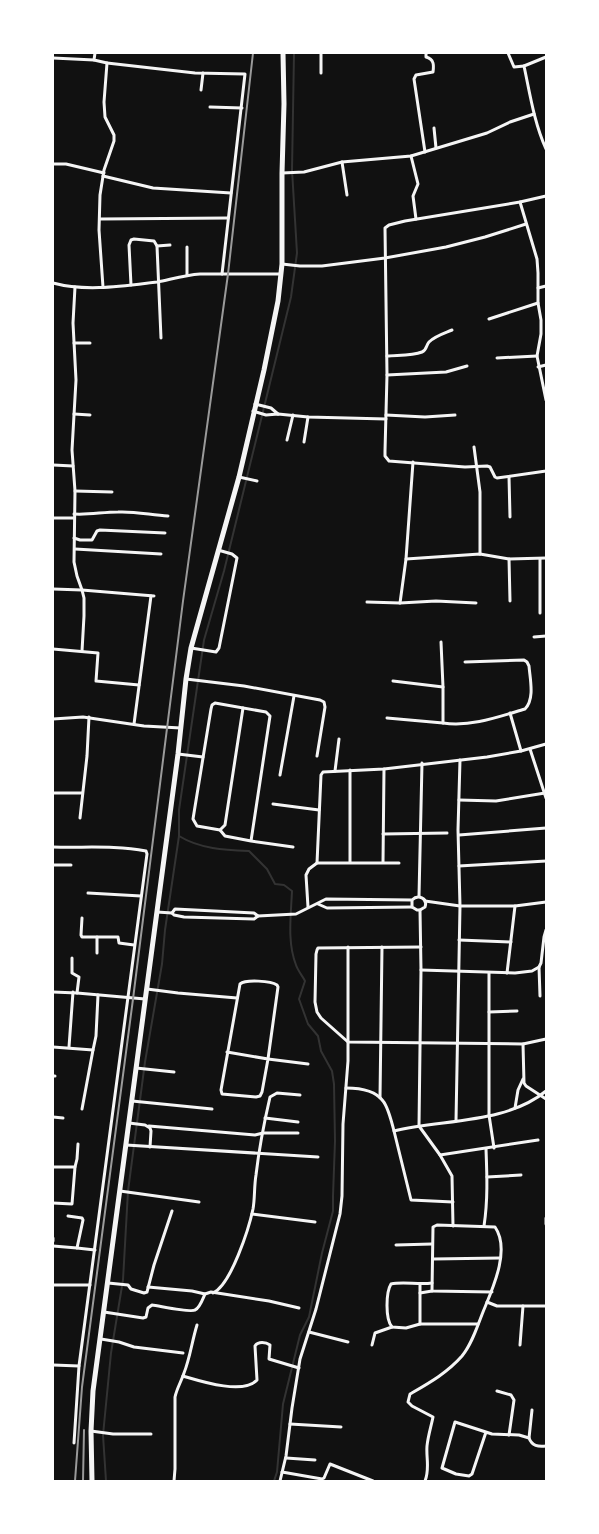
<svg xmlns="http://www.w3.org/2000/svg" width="599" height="1534" font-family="'Fira Sans',sans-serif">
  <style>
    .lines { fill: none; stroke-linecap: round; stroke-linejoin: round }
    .stream { stroke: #333; stroke-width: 2 }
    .minor { stroke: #f5f5f5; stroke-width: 3 }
    .primary { stroke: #f5f5f5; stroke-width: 5 }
    .rail { stroke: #9a9a9a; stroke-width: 2 }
  </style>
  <rect width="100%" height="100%" fill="#111"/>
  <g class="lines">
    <!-- stream -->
    <g class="stream">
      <path d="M179 836C200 849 225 850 249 851L267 869 275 884 284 885 292 891C291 915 287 942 296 965 298 971 302 975 305 981L299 999 308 1024 318 1036 321 1051 332 1071 334 1084 335 1141 333 1196V1211L322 1253 309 1317 300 1335 283 1404 277 1472 274 1481"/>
      <polyline points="106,1481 103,1435 111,1353 123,1280 128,1191 145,1062 162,964 165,930 179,836 179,810 204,640 224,571 291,297 297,253 292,170 294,53"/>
    </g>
    <!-- minor -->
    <g class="minor">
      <polyline points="95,53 94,60 107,63 104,102 105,117 114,135 114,141 104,170 100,195 99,230 103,287"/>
      <polyline points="321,53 321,73"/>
      <polyline points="508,53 514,67 524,66"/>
      <path d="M546 57 524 66C530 94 534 122 546 149"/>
      <polyline points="53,58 94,60"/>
      <polyline points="107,63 195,73 245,74 222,274"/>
      <polyline points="201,90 203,73"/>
      <polyline points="210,107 242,108"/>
      <polyline points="434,128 436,148"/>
      <path d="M425 152 414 79 416 75 433 72C434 65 434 59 426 57V53"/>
      <polyline points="411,156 418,184 413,196 416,219"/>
      <polyline points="342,162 347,195"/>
      <polyline points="53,164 66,164 104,173"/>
      <polyline points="282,173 304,172 342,162 411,156 487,133 510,122 534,114"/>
      <polyline points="103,176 153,188 231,193"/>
      <polyline points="546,196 520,202 405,221 389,225 385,228 387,375 385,451 385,456 389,461 465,467 487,466 490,467 495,477 497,478 546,471"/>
      <polyline points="520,202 537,259 538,273 538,303 541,320 541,334 537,356 546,400"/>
      <polyline points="100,219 228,218"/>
      <polyline points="157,246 170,245"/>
      <polyline points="187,247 187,275"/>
      <polyline points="282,264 300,266 322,266 385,258 446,247 485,237 526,224"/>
      <path d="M53 283C86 292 123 286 157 282 172 279 185 275 200 274H281"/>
      <polyline points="131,285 129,245 131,240 134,239 154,241 157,246 161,338"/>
      <polyline points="75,287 73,323 76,380 72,450 75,491 74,562 77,576 82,590 84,598 84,616 82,651"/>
      <polyline points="538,288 546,286"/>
      <polyline points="489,319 538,303"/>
      <polyline points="74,343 90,343"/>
      <path d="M387 356C398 355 412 356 422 352 427 350 426 345 429 342 435 336 445 333 452 330"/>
      <polyline points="497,358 537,356"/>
      <polyline points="538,367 546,365"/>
      <polyline points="387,375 446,372 467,366"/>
      <polyline points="255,404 271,408 278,414"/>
      <polyline points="253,411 266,415 278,414 308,417 386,419"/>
      <polyline points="74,414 90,415"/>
      <polyline points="386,415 425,417 455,415"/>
      <polyline points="287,440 293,415"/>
      <polyline points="304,442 308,417"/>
      <polyline points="474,447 480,492 480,554"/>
      <polyline points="53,465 73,466"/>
      <polyline points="239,477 257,481"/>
      <polyline points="509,477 510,517"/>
      <polyline points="75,491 112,492"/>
      <path d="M74 514C89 515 103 512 118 512 134 511 151 515 168 516"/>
      <polyline points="53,518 74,518"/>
      <polyline points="74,538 80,540 92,540 97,531 100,530 165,533"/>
      <polyline points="75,549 161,554"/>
      <polyline points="406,559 480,554 509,559 546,558"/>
      <polyline points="509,559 510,601"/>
      <polyline points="53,589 82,590 154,596"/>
      <polyline points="367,602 400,603 436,601 476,603"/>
      <polyline points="400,603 406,559 413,462"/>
      <polyline points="540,613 540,559"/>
      <polyline points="534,637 546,636"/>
      <path d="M441 642 443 687V723C471 727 498 717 525 709 535 699 530 679 529 666L527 662 524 660 465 662"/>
      <polyline points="191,648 216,652 219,648 237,558 232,554 218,550"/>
      <polyline points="53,649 98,653 96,681 139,685"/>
      <polyline points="186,679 244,686 320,700 324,702 325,707 317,756"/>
      <polyline points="393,681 443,687"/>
      <polyline points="510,713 521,751"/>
      <polyline points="387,718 443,723"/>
      <polyline points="53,719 83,717 144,726 181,728"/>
      <polyline points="134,724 151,596"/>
      <polyline points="530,749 546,798"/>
      <polyline points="178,754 203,757"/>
      <polyline points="350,770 350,862"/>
      <polyline points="335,771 339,739"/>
      <polyline points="280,775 294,696"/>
      <polyline points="53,793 82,793"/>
      <polyline points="459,800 496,801 545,793"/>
      <polyline points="273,804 319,810"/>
      <polyline points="80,818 87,756 89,717"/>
      <polyline points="220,830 225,825 243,708"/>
      <polyline points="383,834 447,833"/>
      <polyline points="459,835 546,828"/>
      <polyline points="251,841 225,836 220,830 197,826 193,819 211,709 212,705 215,703 266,712 270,716 251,841 293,847"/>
      <path d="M53 847C84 848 115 845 146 851L147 854 79 1366 74 1443"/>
      <polyline points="383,862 384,769"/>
      <polyline points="317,863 321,775 323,772 384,769 487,757 521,751 546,744"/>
      <polyline points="53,865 71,865"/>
      <polyline points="459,866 546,861"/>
      <polyline points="88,893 141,896"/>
      <polyline points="419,896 422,763"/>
      <polyline points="425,901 460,906 515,906 546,902"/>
      <polyline points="318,904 327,908 412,907"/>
      <polyline points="308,907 306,875 309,869 317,863 399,863"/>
      <polyline points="420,910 421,970 419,1126 440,1155 538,1140"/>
      <path d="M157 912 172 913 174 915 184 917 254 919 258 916 296 914 326 899 412 900C418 894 428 898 425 907L420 910H417L412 907V900"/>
      <polyline points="172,913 175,909 254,913 258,916"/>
      <polyline points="82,918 81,935 82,937 118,937 119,943 134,945"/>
      <polyline points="97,937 97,953"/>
      <polyline points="459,940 511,942"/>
      <polyline points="421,947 318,948 317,950 316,954 315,1002 317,1012 321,1018 348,1042 523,1044 546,1039"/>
      <polyline points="72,958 72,973 79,977 77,993"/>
      <polyline points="539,967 540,996"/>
      <polyline points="421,970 515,973 532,971 539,967 541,963 544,937 546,930"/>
      <polyline points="489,973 489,1115 494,1148"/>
      <polyline points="507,973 515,906"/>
      <polyline points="147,989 178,993 237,998"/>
      <polyline points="53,992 77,993 145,999"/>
      <polyline points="489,1012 517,1011"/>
      <polyline points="523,1044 524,1083 526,1086 546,1099"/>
      <polyline points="53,1047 93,1050 96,1036 98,995"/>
      <polyline points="69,1047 73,992"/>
      <path d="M227 1052 268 1059 278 987 277 985C271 981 246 979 240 984L221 1090 222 1094 256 1097 260 1096 262 1092 268 1059 308 1064"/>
      <polyline points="136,1068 174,1072"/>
      <polyline points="53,1076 55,1076"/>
      <path d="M346 1088C358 1088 375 1090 383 1101 388 1107 392 1123 394 1131 443 1119 506 1124 546 1091"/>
      <polyline points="380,1098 382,947"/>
      <polyline points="132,1101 212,1109"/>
      <polyline points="515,1108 518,1090 523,1079"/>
      <polyline points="82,1109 93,1050"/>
      <polyline points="53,1117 63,1118"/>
      <polyline points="265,1118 298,1122"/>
      <polyline points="456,1121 460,906 458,830 460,760"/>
      <polyline points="129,1123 145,1125 150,1128 151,1131 150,1147"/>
      <polyline points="149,1126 255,1135 263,1133 298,1133"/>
      <polyline points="394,1131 411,1200 453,1202"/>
      <polyline points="126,1145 318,1157"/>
      <polyline points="440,1155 452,1176 453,1226"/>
      <polyline points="53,1167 75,1167 77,1159 78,1144"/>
      <polyline points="487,1177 521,1175"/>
      <polyline points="120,1191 199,1202"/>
      <polyline points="53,1203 72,1204 75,1167"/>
      <polyline points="252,1214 315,1222"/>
      <polyline points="68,1216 82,1218 83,1220 77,1248 95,1250"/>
      <polyline points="546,1218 546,1224"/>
      <path d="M484 1226C488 1200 487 1175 486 1149"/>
      <polyline points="53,1238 53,1241"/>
      <polyline points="396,1245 432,1244"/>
      <polyline points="53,1246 77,1248"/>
      <polyline points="433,1259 500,1258"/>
      <polyline points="108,1283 128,1285 131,1289 144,1293 147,1292 154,1265 172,1211"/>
      <path d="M432 1283C418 1285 403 1281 391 1284 386 1292 385 1319 392 1327L406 1328 420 1324H478"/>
      <polyline points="53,1285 90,1285"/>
      <polyline points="148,1287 192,1291 205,1294"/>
      <path d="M213 1293C231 1285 249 1228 253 1209 255 1198 254 1187 256 1175 259 1149 264 1123 270 1097L277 1093 300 1095"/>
      <polyline points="420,1293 432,1291"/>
      <polyline points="487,1302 497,1306 546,1306"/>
      <path d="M104 1312 143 1318 146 1317 148 1308 152 1305C160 1306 191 1313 195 1310 200 1308 203 1298 205 1294L211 1292 269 1301 299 1308"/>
      <polyline points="420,1324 420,1284"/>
      <polyline points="309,1332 348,1342"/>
      <polyline points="101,1339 119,1342 134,1347 183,1353"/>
      <polyline points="372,1345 375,1333 392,1327"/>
      <polyline points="520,1345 523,1306"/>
      <polyline points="53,1365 79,1366"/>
      <path d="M183 1376C200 1381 243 1395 257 1380L255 1346C258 1341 266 1342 270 1345L269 1359 299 1368"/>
      <polyline points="497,1391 511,1395 514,1400 509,1435"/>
      <polyline points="290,1424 341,1427"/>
      <polyline points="91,1431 113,1434 151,1434"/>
      <path d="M486 1432 472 1474 469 1476 456 1474 442 1468 455 1422 492 1434 519 1435 529 1438C532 1446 538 1447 546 1446"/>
      <polyline points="529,1438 532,1410"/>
      <polyline points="286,1458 315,1460"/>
      <polyline points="282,1472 322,1479 324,1478 330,1464 373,1481"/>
      <path d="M174 1481 175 1469V1397C177 1388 181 1382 184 1373 190 1358 192 1341 197 1325"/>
      <polyline points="280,1481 286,1456 292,1408 300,1359 316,1309 340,1214 342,1196 343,1124 348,1061 348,947"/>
      <path d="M425 1481C430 1469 426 1458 427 1446 428 1436 431 1427 433 1417L412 1406 408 1402 410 1394C429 1383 447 1373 462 1356 472 1344 477 1327 483 1312 492 1290 511 1250 495 1227L437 1225 433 1227 432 1291 492 1292"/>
    </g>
    <!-- primary -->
    <polyline class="primary" points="92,1481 91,1431 93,1391 178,754 186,679 191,648 239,477 264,370 278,301 282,264 282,173 284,104 283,53"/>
    <!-- rail -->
    <g class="rail">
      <polyline points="75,1481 82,1387 133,999 183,601 228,274 253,53"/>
      <polyline points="83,1481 84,1430"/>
    </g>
  </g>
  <!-- border -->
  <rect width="599" height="1534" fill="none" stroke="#ffffff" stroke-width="108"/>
</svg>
